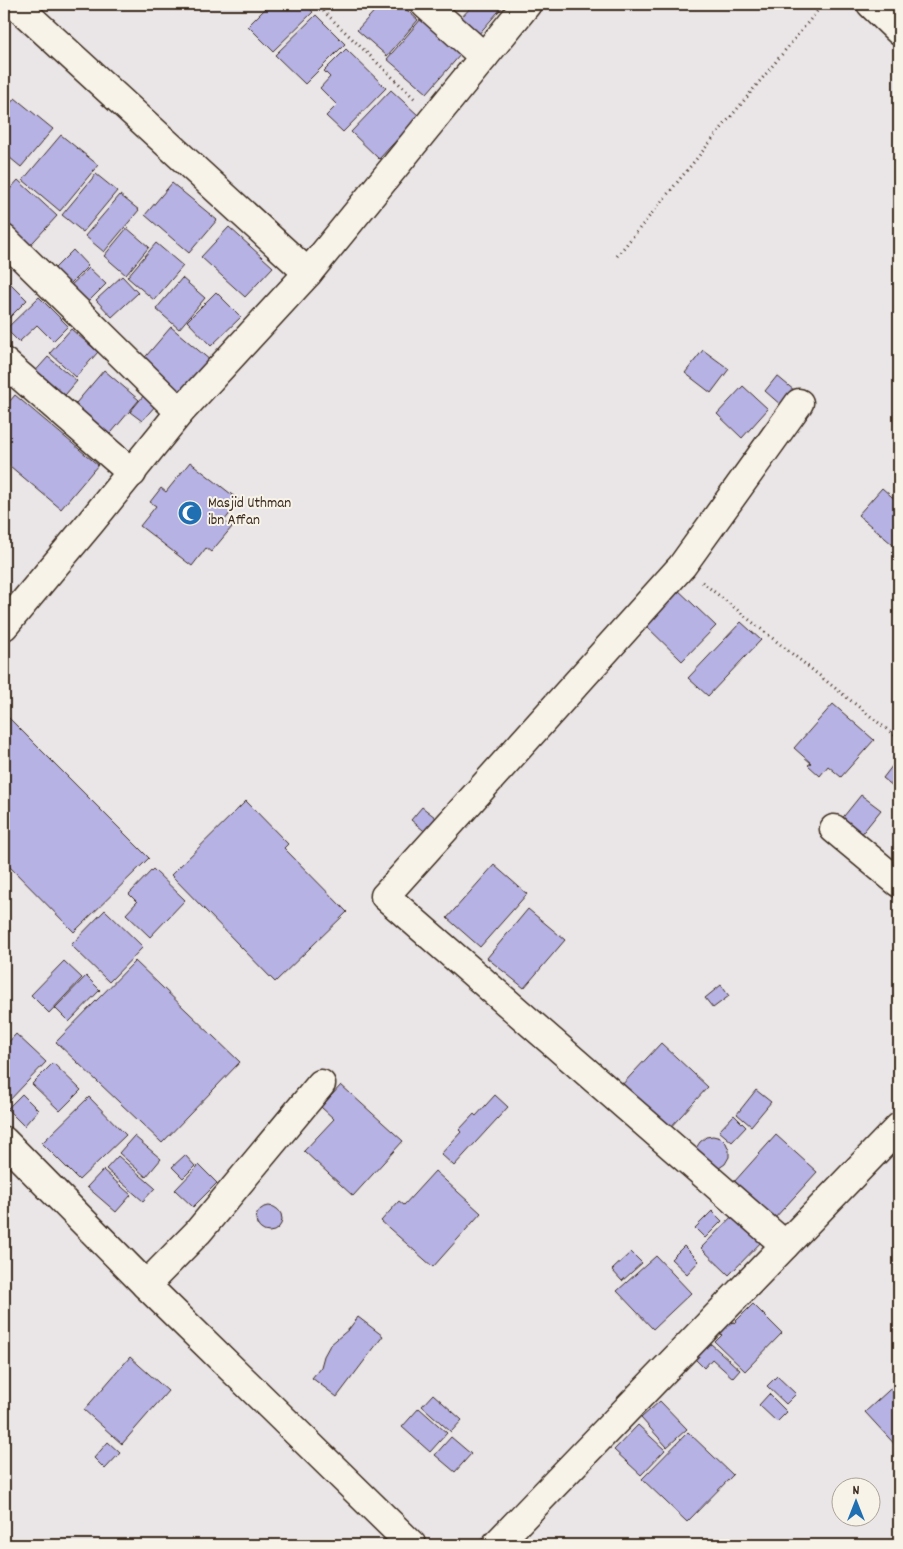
<svg xmlns="http://www.w3.org/2000/svg" width="903" height="1549" font-family="Dekko,sans-serif">
  <style>
    .building { fill: #b6b2e4; stroke: #3b2a1e }
    .lines { fill: none; stroke-linecap: round; stroke-linejoin: round }
    .minor-casing { stroke: #3b2a1e; stroke-width: 31 }
    .major-casing { stroke: #3b2a1e; stroke-width: 31 }
    .path { stroke: #3b2a1e; stroke-width: 3; stroke-dasharray: 1 4; stroke-linecap: butt }
    .minor { stroke: #f7f3e8; stroke-width: 28 }
    .major { stroke: #f7f3e8; stroke-width: 28 }
    .labels { text-anchor: middle; dominant-baseline: central; stroke-width: 4; stroke-linejoin: round; paint-order: stroke }
    .poi-label { font-size: 15px; fill: #3b2a1e; stroke: #f7f3e8; text-anchor: start }
  </style>
  <rect width="100%" height="100%" fill="#eae6e7"/>
  <filter id="ink" filterUnits="userSpaceOnUse"><feTurbulence type="fractalNoise" baseFrequency=".02" numOctaves="2"/><feDisplacementMap in="SourceGraphic" scale="10" xChannelSelector="R" yChannelSelector="G"/><feConvolveMatrix kernelMatrix="1 2 1 2 8 2 1 2 1" color-interpolation-filters="sRGB"/></filter>
  <g filter="url(#ink)">
    <!-- building -->
    <g class="building">
      <polygon points="270,4 305,4 313,12 273,51 248,26"/>
      <polygon points="381,4 400,4 418,20 387,56 357,30"/>
      <polygon points="474,4 505,4 477,36 459,20"/>
      <polygon points="316,15 345,44 305,84 275,55"/>
      <polygon points="421,19 461,54 427,93 387,59"/>
      <polygon points="346,49 386,88 343,132 326,116 337,105 320,88 330,77 324,71"/>
      <polygon points="391,90 419,116 379,159 351,132"/>
      <polygon points="15,98 53,129 21,167 4,153 4,111"/>
      <polygon points="61,135 98,165 60,211 23,180"/>
      <polygon points="96,174 117,191 83,232 62,215"/>
      <polygon points="18,180 57,216 23,253 4,235 4,196"/>
      <polygon points="172,183 217,220 189,253 145,215"/>
      <polygon points="120,195 139,210 104,252 85,236"/>
      <polygon points="229,227 273,267 245,297 201,257"/>
      <polygon points="127,228 149,247 126,275 104,256"/>
      <polygon points="156,243 183,266 154,300 127,277"/>
      <polygon points="73,250 88,266 68,286 53,270"/>
      <polygon points="89,268 106,284 85,305 68,288"/>
      <polygon points="122,276 138,293 112,317 96,300"/>
      <polygon points="4,277 27,300 4,323"/>
      <polygon points="182,278 205,298 179,329 156,309"/>
      <polygon points="216,292 241,317 211,346 187,321"/>
      <polygon points="39,297 68,326 53,341 37,325 19,342 6,329"/>
      <polygon points="171,327 211,361 181,397 141,362"/>
      <polygon points="71,329 98,352 76,377 50,353"/>
      <polygon points="703,350 729,369 711,393 685,373"/>
      <polygon points="48,357 77,381 60,401 31,376"/>
      <polygon points="104,370 139,400 106,439 71,409"/>
      <polygon points="777,376 795,391 782,406 765,391"/>
      <polygon points="743,386 768,409 742,438 717,414"/>
      <polygon points="15,395 98,465 61,509 4,461 4,408"/>
      <polygon points="144,395 156,405 142,421 130,412"/>
      <polygon points="190,462 240,501 224,521 232,527 211,552 206,548 192,566 140,526 156,506 150,502 161,488 166,492"/>
      <polygon points="882,488 899,503 899,550 858,515"/>
      <polygon points="674,586 716,626 682,661 640,620"/>
      <polygon points="741,622 761,640 708,696 688,678"/>
      <polygon points="833,704 874,740 841,777 828,766 820,776 808,765 811,763 794,748"/>
      <polygon points="4,713 149,858 74,932 4,861"/>
      <polygon points="899,757 899,791 883,778"/>
      <polygon points="861,795 881,810 856,841 836,826"/>
      <polygon points="246,801 288,844 284,848 347,912 275,982 171,875"/>
      <polygon points="422,807 440,821 429,835 411,820"/>
      <polygon points="494,865 527,894 480,947 447,918"/>
      <polygon points="153,869 185,900 150,937 126,914 137,902 129,894"/>
      <polygon points="528,909 565,940 524,988 487,958"/>
      <polygon points="105,910 143,947 109,982 71,945"/>
      <polygon points="64,961 82,978 49,1013 31,995"/>
      <polygon points="135,961 240,1062 162,1143 56,1042"/>
      <polygon points="86,976 100,990 69,1022 55,1008"/>
      <polygon points="721,985 729,996 713,1008 705,998"/>
      <polygon points="16,1034 46,1062 7,1103 4,1100 4,1047"/>
      <polygon points="661,1043 708,1087 666,1132 619,1088"/>
      <polygon points="53,1063 81,1090 60,1111 32,1084"/>
      <polygon points="341,1085 403,1141 353,1196 304,1151 334,1119 321,1107"/>
      <polygon points="756,1090 771,1102 751,1126 737,1114"/>
      <polygon points="22,1094 38,1110 24,1126 7,1109"/>
      <polygon points="495,1095 508,1107 454,1166 441,1154 461,1132 459,1130 474,1114 476,1116"/>
      <polygon points="89,1097 126,1135 79,1180 42,1143"/>
      <polygon points="734,1115 746,1127 732,1142 719,1131"/>
      <polygon points="776,1135 817,1172 774,1219 734,1182"/>
      <polygon points="134,1136 161,1159 146,1177 119,1153"/>
      <polygon points="713,1136 721,1138 726,1143 729,1150 729,1157 725,1164 719,1168 712,1170 696,1156 696,1148 700,1142 706,1137"/>
      <polygon points="185,1155 195,1166 183,1178 172,1167"/>
      <polygon points="118,1156 155,1188 143,1201 106,1169"/>
      <polygon points="199,1165 217,1183 193,1207 175,1190"/>
      <polygon points="103,1170 131,1195 116,1212 87,1187"/>
      <polygon points="435,1171 481,1213 433,1267 381,1221 399,1201 404,1205"/>
      <circle cx="269" cy="1219" r="13"/>
      <polygon points="741,1207 769,1234 729,1275 701,1248"/>
      <polygon points="712,1211 722,1221 705,1238 695,1228"/>
      <polygon points="684,1246 699,1261 687,1274 671,1259"/>
      <polygon points="631,1252 642,1263 622,1281 612,1270"/>
      <polygon points="656,1256 691,1293 653,1329 617,1291"/>
      <polygon points="753,1304 782,1333 745,1371 715,1342 722,1335 719,1332 731,1319 734,1323"/>
      <polygon points="358,1317 383,1336 337,1397 312,1378 321,1367 324,1356 330,1345 349,1329"/>
      <polygon points="710,1343 740,1370 733,1378 712,1359 704,1368 695,1359"/>
      <polygon points="130,1357 168,1391 122,1444 84,1410"/>
      <polygon points="777,1376 796,1394 786,1404 767,1386"/>
      <polygon points="899,1381 899,1449 865,1412"/>
      <polygon points="433,1394 462,1420 451,1432 422,1406"/>
      <polygon points="769,1394 787,1412 777,1422 759,1405"/>
      <polygon points="660,1401 687,1429 667,1447 641,1418"/>
      <polygon points="419,1408 447,1433 430,1452 402,1427"/>
      <polygon points="638,1425 665,1450 641,1475 614,1450"/>
      <polygon points="688,1432 733,1475 687,1522 642,1479"/>
      <polygon points="451,1437 471,1454 455,1472 435,1455"/>
      <polygon points="108,1442 120,1453 105,1469 94,1458"/>
    </g>
    <g class="lines">
      <defs>
        <g id="minor">
          <polyline points="15,4 308,273"/>
          <polyline points="425,4 484,57"/>
          <polyline points="871,4 899,31"/>
          <polyline points="4,239 180,412"/>
          <polyline points="4,362 132,473"/>
          <polyline points="4,626 91,522 180,412 308,273 527,4"/>
          <polyline points="834,829 899,883"/>
          <polyline points="785,1245 385,896 682,566 799,403"/>
          <polyline points="146,1285 198,1232 321,1084"/>
          <polyline points="496,1545 899,1127"/>
        </g>
        <polyline id="major" points="4,1141 146,1285 412,1545"/>
      </defs>
      <!-- minor casing -->
      <use href="#minor" class="minor-casing"/>
      <!-- major casing -->
      <use href="#major" class="major-casing"/>
      <!-- path -->
      <g class="path">
        <polyline points="316,4 415,99"/>
        <polyline points="617,256 823,4"/>
        <polyline points="702,582 899,739"/>
      </g>
      <!-- minor -->
      <use href="#minor" class="minor"/>
      <!-- major -->
      <use href="#major" class="major"/>
    </g>
  </g>
  <!-- icons -->
  <defs>
    <symbol id="mosque-disc" viewBox="-11 -11 22 22"><circle r="9.5" fill="#1f6fb2" stroke="#f7f3e8"/><path d="M3.5-4.9A6 6 0 1 0 3.5 4.9A5 5 0 1 1 3.5-4.9Z" fill="#fff"/></symbol>
  </defs>
  <g fill-rule="evenodd">
    <use href="#mosque-disc" x="176" y="499" width="28" height="28"/>
  </g>
  <g class="labels">
    <!-- poi labels -->
    <g class="poi-label">
      <text x="208" y="504">Masjid Uthman<tspan x="208" dy="17">ibn Affan</tspan></text>
    </g>
  </g>
  <!-- margin -->
  <rect width="903" height="1549" fill="none" stroke="#f7f3e8" stroke-width="20"/>
  <rect x="10" y="10" width="883" height="1529" fill="none" stroke="#3b2a1e" stroke-width="2" filter="url(#ink)"/>
  <!-- north arrow -->
  <g transform="translate(856 1502)"><circle r="24" fill="#f7f3e8" stroke="#aca397"/>
  <path d="M0-4L9 19L0 12L-9 19Z" fill="#1f6fb2"/>
  <text y="-8" font-size="14" font-weight="bold" text-anchor="middle" fill="#3b2a1e">N</text>
  </g>
</svg>
